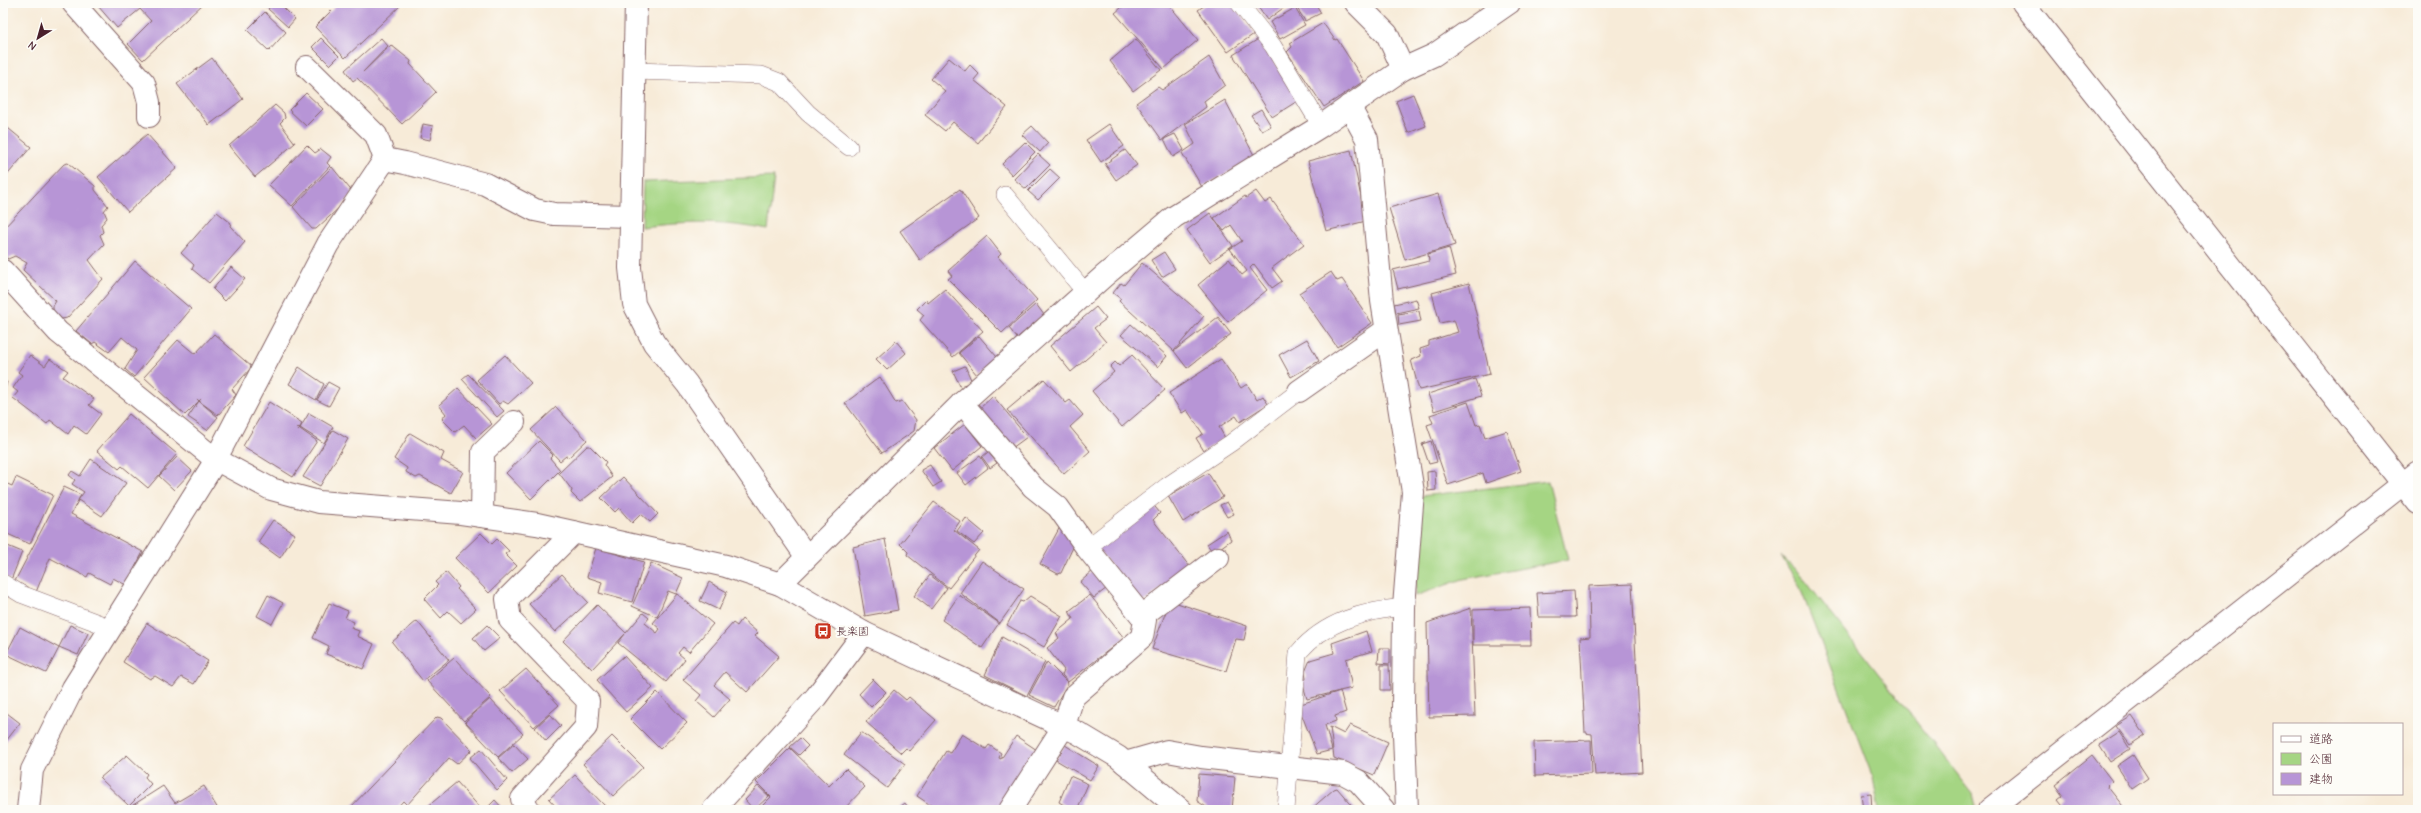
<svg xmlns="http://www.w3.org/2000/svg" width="2421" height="813" font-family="'Comic Neue','Klee One',sans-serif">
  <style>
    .green { fill: #a5d583; stroke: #787a57 }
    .building { fill: #b795d6 }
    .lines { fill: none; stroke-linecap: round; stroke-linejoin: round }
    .service-casing { stroke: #876668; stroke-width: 18 }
    .minor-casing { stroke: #876668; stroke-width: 24 }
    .service { stroke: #fff; stroke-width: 17 }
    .minor { stroke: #fff; stroke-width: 22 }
    .labels { text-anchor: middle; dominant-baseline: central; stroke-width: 4; stroke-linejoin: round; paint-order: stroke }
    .poi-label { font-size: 11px; fill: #4a1f2b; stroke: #fdfcf7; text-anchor: start }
  </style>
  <rect width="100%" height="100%" fill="#fdfcf7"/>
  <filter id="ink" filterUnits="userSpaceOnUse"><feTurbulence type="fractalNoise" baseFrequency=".025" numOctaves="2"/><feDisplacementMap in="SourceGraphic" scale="8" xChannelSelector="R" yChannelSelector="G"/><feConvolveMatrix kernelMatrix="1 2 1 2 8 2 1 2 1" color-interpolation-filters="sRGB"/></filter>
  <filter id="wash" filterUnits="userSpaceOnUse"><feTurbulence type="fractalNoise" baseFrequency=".012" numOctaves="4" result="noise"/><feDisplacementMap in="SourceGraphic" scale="16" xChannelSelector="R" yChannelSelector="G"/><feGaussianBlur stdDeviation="0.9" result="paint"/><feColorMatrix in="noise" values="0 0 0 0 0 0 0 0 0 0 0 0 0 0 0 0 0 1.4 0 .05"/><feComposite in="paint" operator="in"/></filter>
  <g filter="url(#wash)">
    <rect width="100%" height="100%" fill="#f7ebd8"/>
    <!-- green -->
    <g class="green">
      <path d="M774 177 768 230C723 221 687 222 642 227L643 182Z"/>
      <polygon points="1548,481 1568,560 1463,579 1415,596 1421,496"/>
      <polygon points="1781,556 1800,574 1973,794 1976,806 1970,810 1879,810 1873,778 1799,585"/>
    </g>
    <g id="blocks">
      <!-- building -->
      <g class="building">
        <polygon points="101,3 204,3 143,60 128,44 151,21 140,9 117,28 98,6"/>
        <polygon points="274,3 279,3 295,19 288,27 268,9"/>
        <polygon points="339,3 398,3 401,5 345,58 315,27"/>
        <polygon points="1127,3 1172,3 1170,6 1198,40 1164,69 1115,13"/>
        <polygon points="1208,3 1232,3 1254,34 1228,52 1198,10"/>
        <polygon points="1258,3 1284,3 1286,6 1267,20 1256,4"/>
        <polygon points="1294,3 1315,3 1321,13 1305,21"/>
        <polygon points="1295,8 1305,25 1280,39 1270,22"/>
        <polygon points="265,12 286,32 269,51 247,30"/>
        <polygon points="1323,23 1335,40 1337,39 1364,81 1324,107 1287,52 1292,47 1290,43"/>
        <polygon points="321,38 339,56 330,65 312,47"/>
        <polygon points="381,38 388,46 363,72 391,45 411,61 410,64 436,92 402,124 357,78 353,81 345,70"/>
        <polygon points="1260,38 1299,100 1272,117 1233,55"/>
        <polygon points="1136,39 1161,70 1133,91 1110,61"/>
        <polygon points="1209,57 1225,85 1204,101 1206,107 1162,140 1136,103 1158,87 1162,90"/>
        <polygon points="212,58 243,99 209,125 177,84"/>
        <polygon points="949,58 965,71 970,65 979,74 974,80 1007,107 978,143 953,122 945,131 925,115 945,91 931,79"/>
        <polygon points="306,93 323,109 306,126 289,110"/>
        <polygon points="1413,94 1426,126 1408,133 1396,101"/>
        <polygon points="1225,100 1255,157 1202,187 1182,153 1195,144 1185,124"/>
        <polygon points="275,105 284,113 285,118 280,123 295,143 255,177 229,146"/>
        <polygon points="1261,109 1271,126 1262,131 1251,115"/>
        <polygon points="3,124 31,147 3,180"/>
        <polygon points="423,124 433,126 430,140 420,138"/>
        <polygon points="1109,124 1124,146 1101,162 1086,140"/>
        <polygon points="1032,126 1048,143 1040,152 1022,135"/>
        <polygon points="147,134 177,168 128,212 98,177"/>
        <polygon points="1175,134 1184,150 1173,157 1164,139"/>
        <polygon points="1025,142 1035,152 1012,175 1002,164"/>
        <polygon points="307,145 315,153 321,149 331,157 327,163 330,166 292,206 269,185"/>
        <polygon points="1125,150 1137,165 1116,180 1105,164"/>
        <polygon points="1351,150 1366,221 1326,231 1308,161"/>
        <polygon points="1038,154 1050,165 1026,189 1014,179"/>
        <polygon points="68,163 95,186 95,190 108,206 104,211 107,218 101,225 103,232 100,235 104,244 89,260 103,279 67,318 62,319 53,310 53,306 56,301 23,270 27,263 15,256 8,259 3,254 3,229 64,164"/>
        <polygon points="332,167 354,194 316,229 312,229 293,207"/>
        <polygon points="1050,169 1060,178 1038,200 1028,191"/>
        <polygon points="960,189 979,218 920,260 900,231"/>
        <polygon points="1256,191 1265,203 1271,199 1304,244 1272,268 1282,281 1272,288 1254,264 1250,268 1267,290 1228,322 1198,285 1229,259 1242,275 1247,271 1230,249 1242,241 1231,225 1224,231 1214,218 1245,196 1246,198"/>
        <polygon points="1438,194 1455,245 1405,260 1389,208"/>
        <polygon points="217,212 231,223 230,226 245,242 209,283 192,269 194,265 181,253"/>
        <polygon points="1210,213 1233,246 1210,262 1187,230"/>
        <polygon points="987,236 1001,254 998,257 1037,300 1002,333 948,279 952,276 948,271"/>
        <polygon points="1449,248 1456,275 1398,289 1393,270 1429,261 1428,254"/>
        <polygon points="1164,252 1175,269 1162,277 1151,260"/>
        <polygon points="135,261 191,309 134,377 125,369 137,350 122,337 109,352 95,342 92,344 76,331"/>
        <polygon points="1142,263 1204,316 1174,351 1119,301 1121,299 1113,293 1121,283 1124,285"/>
        <polygon points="231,267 245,279 225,301 213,289"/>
        <polygon points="1331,272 1337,281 1342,279 1372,323 1337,347 1299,293"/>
        <polygon points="1469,283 1490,374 1419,390 1411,360 1421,356 1420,349 1429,346 1429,341 1458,332 1454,320 1440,323 1432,293"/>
        <polygon points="945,289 983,331 953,357 920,320 924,315 917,309 926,300 928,303"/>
        <polygon points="1416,299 1419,308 1396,313 1394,304"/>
        <polygon points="1036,304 1044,315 1017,338 1009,328"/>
        <polygon points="1096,307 1106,319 1094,328 1106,342 1071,372 1050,346"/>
        <polygon points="1419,311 1421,321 1399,325 1398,314"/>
        <polygon points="1218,317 1231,334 1187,368 1174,351"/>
        <polygon points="1131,324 1167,356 1158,367 1121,335"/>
        <polygon points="214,334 252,367 232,389 236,395 218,415 199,401 201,399 199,401 197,399 199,401 185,415 144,377 178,340 195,354"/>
        <polygon points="979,336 997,357 977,375 959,353"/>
        <polygon points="1307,339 1319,361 1291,377 1279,355"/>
        <polygon points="896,341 906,353 887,370 876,359"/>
        <polygon points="30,355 45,366 50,359 68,371 63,377 94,399 89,405 101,414 86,434 74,425 68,434 50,420 47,424 13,398 18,392 13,388 22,375 18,372"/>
        <polygon points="505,355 531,383 508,404 503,401 499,404 477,380"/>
        <polygon points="1132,355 1165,390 1122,427 1092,391 1114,372 1110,367 1115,362 1119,366"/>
        <polygon points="1221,359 1241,388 1247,384 1257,400 1263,396 1268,404 1240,422 1236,416 1219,427 1225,438 1204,451 1196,438 1203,434 1187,410 1182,413 1169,393"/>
        <polygon points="965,366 972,382 960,386 953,371"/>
        <polygon points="299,367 324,384 316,400 289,384"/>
        <polygon points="468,374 504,411 497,417 462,379"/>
        <polygon points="880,377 896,403 902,401 916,420 914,431 882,453 845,403"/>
        <polygon points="1044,379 1066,403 1070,400 1083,415 1070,427 1090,451 1064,474 1007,410"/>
        <polygon points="1475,379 1481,396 1434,411 1428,394"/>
        <polygon points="3,381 7,382 3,397"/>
        <polygon points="328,382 339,388 329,406 317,400"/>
        <polygon points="458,388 492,424 476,438 464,425 455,432 442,419 446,414 439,405"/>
        <polygon points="993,396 1027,437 1012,448 979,409"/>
        <polygon points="199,401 218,417 207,430 188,417"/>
        <polygon points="269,402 302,423 300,428 297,427 300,428 298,431 300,429 317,441 293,477 243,446"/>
        <polygon points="1468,402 1476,425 1480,424 1485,438 1507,431 1521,471 1486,483 1483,473 1448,485 1427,425 1433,423 1430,415"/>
        <polygon points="556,407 587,440 569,457 566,456 560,461 531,430"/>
        <polygon points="309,413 333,427 324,443 300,428"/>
        <polygon points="129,414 177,454 148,488 122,466 119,469 97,451"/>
        <polygon points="965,424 982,446 952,471 934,448"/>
        <polygon points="333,430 348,439 320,486 303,477"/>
        <polygon points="410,433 444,453 441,460 463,472 451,493 420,476 416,478 406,472 407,468 394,459"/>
        <polygon points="539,441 553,455 550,458 560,470 531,499 506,473"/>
        <polygon points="1431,441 1437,462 1429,464 1422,444"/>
        <polygon points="587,446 590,446 606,462 604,465 612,477 580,502 571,493 572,490 559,473"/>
        <polygon points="988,452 997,463 990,468 982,457"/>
        <polygon points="980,456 988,468 966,485 957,473"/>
        <polygon points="177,457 192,471 174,490 159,476"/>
        <polygon points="91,459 126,483 102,516 78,500 84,492 72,484 75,480 69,475 72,471 80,476"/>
        <polygon points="930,465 941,482 933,487 921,470"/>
        <polygon points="1435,471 1436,490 1428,491 1427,472"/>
        <polygon points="1208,473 1223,497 1183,522 1168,496"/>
        <polygon points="16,477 53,495 30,544 3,532 3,482 12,486"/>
        <polygon points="623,477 658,514 650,522 641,514 632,523 619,508 615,512 601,498"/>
        <polygon points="64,487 81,495 71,514 143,552 126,585 113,578 110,584 89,573 87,577 50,558 36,592 15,581"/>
        <polygon points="934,502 960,521 954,530 979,550 949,588 907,555 908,552 900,544"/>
        <polygon points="1151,502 1160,513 1153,520 1190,567 1141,604 1097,548"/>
        <polygon points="1227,502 1234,514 1227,517 1220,505"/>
        <polygon points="966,518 984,533 974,544 957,531"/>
        <polygon points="273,520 295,534 280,558 258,542"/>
        <polygon points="1061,525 1074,545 1061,573 1058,574 1040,564"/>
        <polygon points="1227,531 1231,540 1213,553 1207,544"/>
        <polygon points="481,533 492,544 497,539 509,551 505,554 517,566 489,593 455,558"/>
        <polygon points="885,539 898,610 865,616 853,547"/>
        <polygon points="3,544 22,552 11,580 3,577"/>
        <polygon points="596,548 644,562 632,602 599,593 602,582 587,577"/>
        <polygon points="982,561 1024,589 1000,623 960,593"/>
        <polygon points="651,563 683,578 676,594 668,591 657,617 632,606"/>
        <polygon points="1093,571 1107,588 1094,598 1080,582"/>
        <polygon points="446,572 459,587 457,589 476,609 461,623 448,611 441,618 424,599 438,585 435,582"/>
        <polygon points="562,574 588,602 555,632 529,604"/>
        <polygon points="930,575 947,588 931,609 914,596"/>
        <polygon points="709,582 727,592 719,610 700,601"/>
        <polygon points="1632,584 1642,772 1595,775 1592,734 1585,733 1580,638 1590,637 1589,586"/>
        <polygon points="1574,591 1576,617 1539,617 1537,593"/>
        <polygon points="677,594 713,624 689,652 683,647 678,653 685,659 666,682 618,643 625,634 592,669 563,641 597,605 626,633 643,613 649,618 645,623 657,633 660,629 653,623"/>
        <polygon points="268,595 283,603 272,624 257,616"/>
        <polygon points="959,595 999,623 982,648 942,620"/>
        <polygon points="1090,595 1124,638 1068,682 1062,675 1064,670 1047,648 1059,638 1056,633 1073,619 1069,611"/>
        <polygon points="1030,596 1062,616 1044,647 1007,625 1020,601 1023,602"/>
        <polygon points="1174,602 1247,626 1244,640 1236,639 1226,671 1152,649 1168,606"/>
        <polygon points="329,603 348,611 345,618 354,622 351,628 359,631 357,636 374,644 363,669 326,654 329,646 313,638"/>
        <polygon points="1471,608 1475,716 1429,717 1427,623"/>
        <polygon points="1530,608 1531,645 1473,645 1473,610"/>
        <polygon points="742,619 758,633 755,636 779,656 747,692 725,672 714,685 730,699 714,717 696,701 701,695 683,680 733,623 737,626"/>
        <polygon points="417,621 449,660 423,681 392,642"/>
        <polygon points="147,623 208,661 194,684 181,677 173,687 155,676 150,679 123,662"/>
        <polygon points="70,625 88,633 78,655 59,647"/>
        <polygon points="487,625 500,638 484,651 473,638"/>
        <polygon points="20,627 59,648 46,673 6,654"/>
        <polygon points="1366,631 1372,651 1346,659 1352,688 1307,699 1302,681 1306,679 1305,672 1310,660 1334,653 1332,643"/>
        <polygon points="1002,637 1045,662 1027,696 985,675"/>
        <polygon points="1379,648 1390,648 1390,664 1378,663"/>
        <polygon points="624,656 653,688 626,712 597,680"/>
        <polygon points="454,658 491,697 464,721 427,681"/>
        <polygon points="1047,662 1068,683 1054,707 1029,695"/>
        <polygon points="1381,665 1389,665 1390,690 1381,690"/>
        <polygon points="526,669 559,705 534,727 500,691"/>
        <polygon points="873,679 886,692 871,707 859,694"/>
        <polygon points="894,690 906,700 909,697 936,720 909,751 906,748 901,753 866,722"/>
        <polygon points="1340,691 1346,712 1335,716 1336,721 1325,725 1332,750 1317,754 1298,705"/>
        <polygon points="657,692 687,723 660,749 630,719"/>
        <polygon points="490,699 523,734 498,757 465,722"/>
        <polygon points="3,710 20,723 3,745"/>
        <polygon points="550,714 561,726 546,741 535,728"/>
        <polygon points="2132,716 2145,735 2130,745 2116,726"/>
        <polygon points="437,717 441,718 472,750 457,764 449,758 407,805 403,801 395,810 348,810"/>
        <polygon points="1350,725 1388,742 1374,775 1334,758 1330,727 1344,734"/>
        <polygon points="861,732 905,764 887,788 844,755"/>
        <polygon points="2119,732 2130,749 2110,762 2099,745"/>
        <polygon points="962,734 986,749 989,745 1001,753 999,758 1001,759 1016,736 1037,750 999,810 938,810 917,796 946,751 950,753"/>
        <polygon points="612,736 643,767 613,796 583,764"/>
        <polygon points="800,738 808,746 799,755 790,747"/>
        <polygon points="1591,740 1592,774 1535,776 1534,742"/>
        <polygon points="514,744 528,759 512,773 498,758"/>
        <polygon points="1065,745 1099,766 1090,780 1056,760"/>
        <polygon points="790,748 829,786 846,769 865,787 843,810 758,810 771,797 756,782"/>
        <polygon points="481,749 507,780 497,790 470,758"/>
        <polygon points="127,755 147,774 145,777 151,784 129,806 100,778"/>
        <polygon points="2092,755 2112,781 2107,786 2126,810 2066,810 2058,800 2063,796 2055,785"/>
        <polygon points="2133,755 2148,778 2132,789 2117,766"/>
        <polygon points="1199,774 1235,777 1232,810 1211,810 1197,801"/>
        <polygon points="575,775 605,806 601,810 559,810 549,799"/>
        <polygon points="1070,776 1088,784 1077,810 1065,810 1067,807 1059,802"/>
        <polygon points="457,782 482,810 430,810 427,807"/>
        <polygon points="163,786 175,803 204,786 218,809 132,810 130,807"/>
        <polygon points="758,786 769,796 754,810 745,800"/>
        <polygon points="1337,788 1356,810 1310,810 1334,789"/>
        <polygon points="1871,794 1872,810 1863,810 1861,795"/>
        <polygon points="495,800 504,810 485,810"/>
        <polygon points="905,803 910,810 896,810"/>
      </g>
    </g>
  </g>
  <g filter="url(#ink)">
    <use href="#blocks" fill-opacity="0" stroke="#876668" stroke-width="1"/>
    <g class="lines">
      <defs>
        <g id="service">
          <polyline points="1239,3 1273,46 1321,126"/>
          <polyline points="634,71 761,75 779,82 808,113 849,147"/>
          <polyline points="1005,195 1085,292"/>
          <polyline points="1087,548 1167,486 1231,443 1299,391"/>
          <polyline points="3,583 21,594 111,628"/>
          <path d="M1286 810 1298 653C1325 621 1364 611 1404 607"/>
        </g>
        <g id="minor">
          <polyline points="73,3 144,83 149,102 149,116"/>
          <polyline points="636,3 630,268 634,304 654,343 687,384 806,556"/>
          <polyline points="1356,3 1387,34 1403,69"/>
          <polyline points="2023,3 2418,503"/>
          <polyline points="307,67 376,135 385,159"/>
          <polyline points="1349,106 1367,139 1382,301 1413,492 1404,607 1403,709 1407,810"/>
          <polyline points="3,271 58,332 215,459 271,489 319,502 461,513 537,524 726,566 780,584 864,633 1078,733 1118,757 1181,810"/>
          <polyline points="1299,391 1386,330"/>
          <polyline points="962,403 1033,487 1058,507 1087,548 1145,620 1142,637 1073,697 1064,726 1010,810"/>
          <polyline points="482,516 483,452 514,422"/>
          <polyline points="780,584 962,403 1104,276 1174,217 1321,126 1403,69 1434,55 1509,3"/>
          <polyline points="1142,616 1218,558"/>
          <polyline points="1125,763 1167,751 1201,757 1343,773 1358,781 1384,810"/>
          <polyline points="28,810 32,770 73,688 211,468 328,244 385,159 405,163 485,184 535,210 554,214 631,216"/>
          <polyline points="529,810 522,799 586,727 588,701 510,620 507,599 574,532"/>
          <polyline points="713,810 816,697 864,633"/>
          <polyline points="1989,810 2418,472"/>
        </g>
      </defs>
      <!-- service casing -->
      <use href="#service" class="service-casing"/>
      <!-- minor casing -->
      <use href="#minor" class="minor-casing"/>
      <!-- service -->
      <use href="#service" class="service"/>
      <!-- minor -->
      <use href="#minor" class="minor"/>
    </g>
  </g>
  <!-- icons -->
  <defs>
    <symbol id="bus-square" viewBox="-11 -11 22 22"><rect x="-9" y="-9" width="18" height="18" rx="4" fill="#c8321e" stroke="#fdfcf7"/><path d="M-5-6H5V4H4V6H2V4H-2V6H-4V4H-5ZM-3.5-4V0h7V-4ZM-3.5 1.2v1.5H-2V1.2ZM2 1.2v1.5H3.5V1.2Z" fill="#fff"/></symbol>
  </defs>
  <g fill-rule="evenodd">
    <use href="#bus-square" x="813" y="621" width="20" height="20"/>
  </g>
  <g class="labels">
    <!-- poi labels -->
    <g class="poi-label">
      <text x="836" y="631">長楽園</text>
    </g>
  </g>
  <!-- margin -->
  <rect width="2421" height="813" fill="none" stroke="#fdfcf7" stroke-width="16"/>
  <!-- legend -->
  <rect x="2273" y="723" width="130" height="72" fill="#fdfcf7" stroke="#b5a4a5"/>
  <rect x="2281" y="736" width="20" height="6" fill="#ffffff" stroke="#b5a4a5"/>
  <text x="2309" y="743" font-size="12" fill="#4a1f2b">道路</text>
  <rect x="2281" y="753" width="20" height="12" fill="#a5d583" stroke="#b5a4a5"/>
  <text x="2309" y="763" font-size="12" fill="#4a1f2b">公園</text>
  <rect x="2281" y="773" width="20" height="12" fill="#b795d6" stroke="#b5a4a5"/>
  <text x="2309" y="783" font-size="12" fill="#4a1f2b">建物</text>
  <!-- north arrow -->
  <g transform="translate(38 38) rotate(217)" stroke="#fdfcf7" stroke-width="3" paint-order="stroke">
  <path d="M0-3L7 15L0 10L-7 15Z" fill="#4a1f2b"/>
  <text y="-6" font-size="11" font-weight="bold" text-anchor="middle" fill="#4a1f2b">N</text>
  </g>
</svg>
